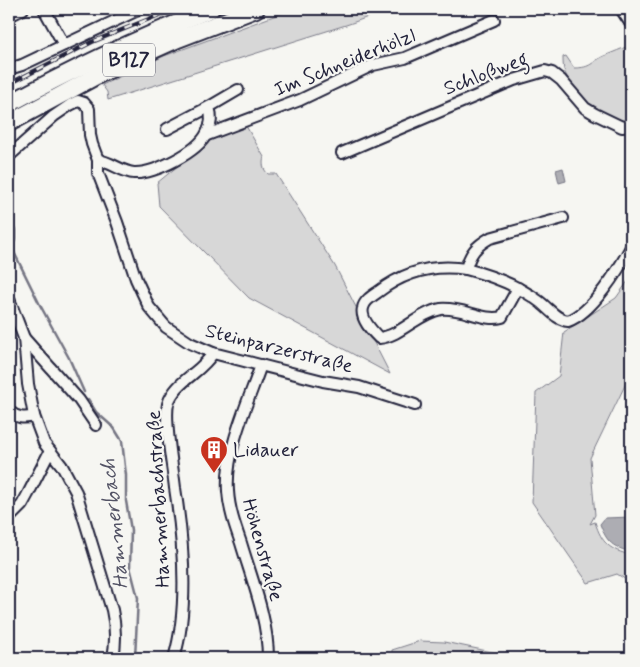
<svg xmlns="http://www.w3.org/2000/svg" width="640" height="667" font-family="Mynerve,sans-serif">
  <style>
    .green { fill: #d7d7d7; stroke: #7c7c89 }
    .water { fill: #adadb3; stroke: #757583 }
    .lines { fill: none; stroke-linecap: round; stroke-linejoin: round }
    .stream { stroke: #757583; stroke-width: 2.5 }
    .street-casing { stroke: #22223b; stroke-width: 14 }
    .primary-casing { stroke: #22223b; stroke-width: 20 }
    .street { stroke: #f6f6f2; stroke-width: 10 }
    .primary { stroke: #f6f6f2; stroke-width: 16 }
    .rail-casing { stroke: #22223b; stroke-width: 4.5 }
    .rail { stroke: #f6f6f2; stroke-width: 2.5; stroke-dasharray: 8; stroke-linecap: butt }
    .labels { text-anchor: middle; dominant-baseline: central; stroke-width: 4.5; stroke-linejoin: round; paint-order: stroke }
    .shield { fill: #f6f6f2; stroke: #626272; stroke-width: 1 }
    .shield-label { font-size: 19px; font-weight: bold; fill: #22223b }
    .street-label { font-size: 20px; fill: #22223b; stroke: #f6f6f2 }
    .poi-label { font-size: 20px; fill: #22223b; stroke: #f6f6f2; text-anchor: start }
    .water-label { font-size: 21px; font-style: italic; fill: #535365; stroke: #f6f6f2 }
  </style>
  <rect width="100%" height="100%" fill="#f6f6f2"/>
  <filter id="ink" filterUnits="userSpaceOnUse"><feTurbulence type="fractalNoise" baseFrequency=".02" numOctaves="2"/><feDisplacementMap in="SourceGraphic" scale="10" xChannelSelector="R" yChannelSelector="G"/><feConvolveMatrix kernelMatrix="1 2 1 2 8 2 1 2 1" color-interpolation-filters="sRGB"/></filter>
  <g filter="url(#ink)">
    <!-- green -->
    <g class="green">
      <polygon points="293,9 390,9 349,24 108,100 107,92 102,85 164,56"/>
      <path d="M631 45V122C606 123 575 95 565 73 563 68 563 62 563 57L566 56 574 68C592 68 591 62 604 56 613 52 622 49 631 45Z"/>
      <path d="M246 126 264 157C262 164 263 169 268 174H276L335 266 390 374 249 298 159 206 157 183 207 142Z"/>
      <path d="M631 277V369L628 379 590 458 595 515 590 524 595 522C602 544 610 550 631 555V583L617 574 588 583 532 502 536 393 559 376 564 332 616 298Z"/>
      <polygon points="420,641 444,642 521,658 392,658 392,650"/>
    </g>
    <!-- water -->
    <g class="water">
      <polygon points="563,168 566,181 559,183 556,170"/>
      <path d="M631 517V552C613 547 607 543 600 524L605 518Z"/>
    </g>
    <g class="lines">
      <!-- stream -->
      <g class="stream">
        <polyline points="9,242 40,305 69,358 84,392"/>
        <polyline points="88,399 96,412 114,428 122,441 126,475 126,501 131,530 130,567 138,598 135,658"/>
      </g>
      <defs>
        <g id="street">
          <polyline points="44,9 64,45"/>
          <polyline points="621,9 631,24"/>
          <polyline points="9,16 23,9"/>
          <polyline points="9,69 22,65 140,9"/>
          <polyline points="167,129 209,107"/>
          <polyline points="207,135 300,100 373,65 405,58 494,20"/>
          <polyline points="342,153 514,80 545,71 552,73 561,80 585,108 595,114 622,127 631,126"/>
          <polyline points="9,156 54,116 70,105 78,101 84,103 89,109 90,135 92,144 98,160 98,173 117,222 136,279 149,307 166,327 190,343 213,353 323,381 359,387 415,405"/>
          <path d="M98 160C111 162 122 172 134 173 154 174 198 152 207 133 212 124 212 116 209 107L238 90"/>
          <path d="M563 218 490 238C476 246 470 253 466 269 493 276 518 285 540 302 549 309 557 320 568 321 592 313 619 269 631 247"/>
          <polyline points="9,230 9,239"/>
          <path d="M466 269C434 264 404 272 378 292 372 296 364 301 363 308 360 319 372 331 379 338 401 336 418 313 441 309 463 307 484 322 502 317L518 288"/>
          <path d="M9 299 24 338 28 384 34 416 44 443 62 466 76 492 112 610C116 627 116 642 113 658"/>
          <polyline points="24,338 79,400 96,425"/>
          <path d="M261 365C248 403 225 450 228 491 229 509 235 526 241 543 252 580 268 619 268 658"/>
          <path d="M9 411C17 418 24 419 34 416"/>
          <polyline points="9,518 22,505 28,494 50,451"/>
          <path d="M174 658C189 609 183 539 175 488 173 468 164 422 168 404 175 381 201 373 213 353"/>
        </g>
        <g id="primary">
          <path d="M9 104C74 68 142 37 211 9"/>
          <polyline points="9,123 100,74 178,39 256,9"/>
        </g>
      </defs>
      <!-- street casing -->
      <use href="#street" class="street-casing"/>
      <!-- primary casing -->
      <use href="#primary" class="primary-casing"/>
      <!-- street -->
      <use href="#street" class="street"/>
      <!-- primary -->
      <use href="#primary" class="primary"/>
      <defs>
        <polyline id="rail" points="9,84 92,42 174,9"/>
      </defs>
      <!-- rail casing -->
      <use href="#rail" class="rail-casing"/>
      <!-- rail -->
      <use href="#rail" class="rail"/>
    </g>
  </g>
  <!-- icons -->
  <defs>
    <symbol id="building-pin" viewBox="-11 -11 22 30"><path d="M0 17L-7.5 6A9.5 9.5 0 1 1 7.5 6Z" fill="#c8321e" stroke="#f6f6f2"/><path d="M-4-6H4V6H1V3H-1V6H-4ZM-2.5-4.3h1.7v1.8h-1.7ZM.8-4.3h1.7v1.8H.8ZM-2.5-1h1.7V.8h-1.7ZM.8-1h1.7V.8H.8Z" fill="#fff"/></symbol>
  </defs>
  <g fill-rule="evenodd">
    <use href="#building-pin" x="198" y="434" width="32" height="43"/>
  </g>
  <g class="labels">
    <!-- shield labels -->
    <rect class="shield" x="103" y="43.5" width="52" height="33" rx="4"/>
    <g class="shield-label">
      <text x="129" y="60">B127</text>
    </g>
    <!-- street labels -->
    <g class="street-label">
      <text transform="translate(345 63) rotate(-22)">Im Schneiderhölzl</text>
      <text transform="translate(486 74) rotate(-21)">Schloßweg</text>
      <text transform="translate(279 349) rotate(14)">Steinparzerstraße</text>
      <text transform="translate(159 499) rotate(-93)">Hammerbachstraße</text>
      <text transform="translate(262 550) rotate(74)">Höhenstraße</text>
    </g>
    <!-- poi labels -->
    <g class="poi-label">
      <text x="233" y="450">Lidauer</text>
    </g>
    <!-- water labels -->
    <g class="water-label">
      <text transform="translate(115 524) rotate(-96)">Hammerbach</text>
    </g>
  </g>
  <!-- margin -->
  <rect width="640" height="667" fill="none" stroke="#f6f6f2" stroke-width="30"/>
  <rect x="15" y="15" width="610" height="637" fill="none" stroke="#22223b" stroke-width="2" filter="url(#ink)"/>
</svg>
